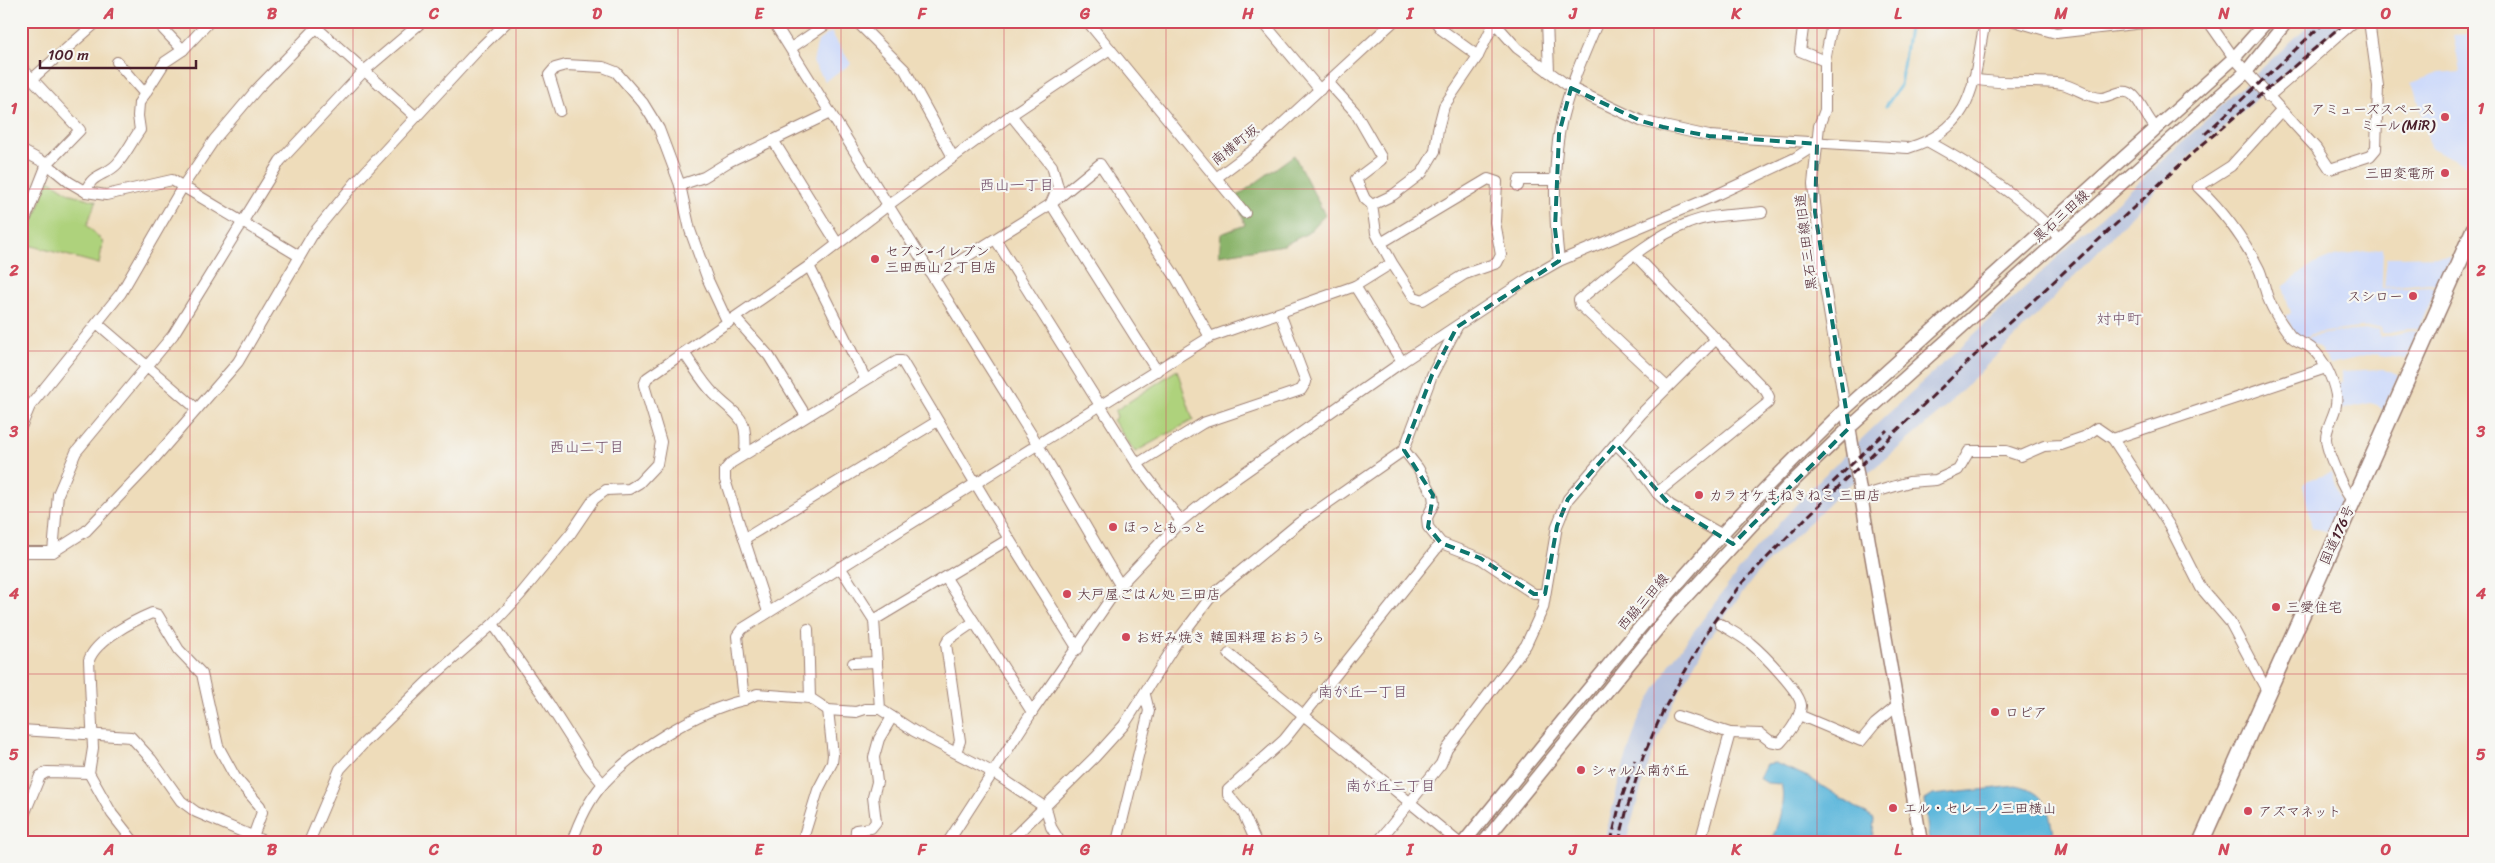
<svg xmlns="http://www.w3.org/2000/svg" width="2495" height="863" font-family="Sriracha,'Klee One',sans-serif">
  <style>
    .built { fill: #cedafa }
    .industrial { fill: #b9c4de }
    .green { fill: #aed27b; stroke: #7c7853 }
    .forest { fill: #8ab46b; stroke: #6a6a4b }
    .water { fill: #5eb8dc; stroke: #546c84 }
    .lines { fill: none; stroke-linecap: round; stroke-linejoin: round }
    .stream { stroke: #5eb8dc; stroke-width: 3 }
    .minor-casing { stroke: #9c7e72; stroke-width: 12 }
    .major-casing { stroke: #9c7e72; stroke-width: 15 }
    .highway-casing { stroke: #9c7e72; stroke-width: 18 }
    .minor { stroke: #fff; stroke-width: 10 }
    .major { stroke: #fff; stroke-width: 12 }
    .highway { stroke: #fff; stroke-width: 15 }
    .rail { stroke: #4a1f2b; stroke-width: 3; stroke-dasharray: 8 4; stroke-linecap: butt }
    .marked { fill: none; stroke: #0f766e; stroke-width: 4; stroke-dasharray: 10 6; stroke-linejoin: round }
    .grid { fill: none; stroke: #d1495b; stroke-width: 1; stroke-opacity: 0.55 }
    .poi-dot { fill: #d1495b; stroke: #f6f6f2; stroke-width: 2 }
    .labels { text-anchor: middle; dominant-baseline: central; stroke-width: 4.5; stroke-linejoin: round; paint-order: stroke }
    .poi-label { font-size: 14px; fill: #4a1f2b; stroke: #f6f6f2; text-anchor: start }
    .street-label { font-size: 14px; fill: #4a1f2b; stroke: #f6f6f2 }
    .neighbourhood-label { font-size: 15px; fill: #6e4a65; stroke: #f6f6f2 }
    .neatline { fill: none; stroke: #d1495b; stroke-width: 2 }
    .grid-label { font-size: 16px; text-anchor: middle; font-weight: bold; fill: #d1495b }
  </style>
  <rect width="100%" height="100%" fill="#f6f6f2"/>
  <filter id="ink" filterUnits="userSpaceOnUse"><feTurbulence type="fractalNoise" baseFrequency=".02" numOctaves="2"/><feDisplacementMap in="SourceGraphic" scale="10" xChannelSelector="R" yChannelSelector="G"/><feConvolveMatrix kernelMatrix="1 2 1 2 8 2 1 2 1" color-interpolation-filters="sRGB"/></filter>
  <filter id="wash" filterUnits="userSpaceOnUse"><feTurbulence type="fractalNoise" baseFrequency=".0096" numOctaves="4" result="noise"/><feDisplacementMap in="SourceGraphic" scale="20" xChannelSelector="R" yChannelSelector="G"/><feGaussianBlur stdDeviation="1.12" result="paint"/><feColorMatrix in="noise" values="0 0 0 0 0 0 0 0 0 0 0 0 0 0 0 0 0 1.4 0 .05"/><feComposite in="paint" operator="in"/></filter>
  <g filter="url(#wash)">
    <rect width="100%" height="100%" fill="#eedcba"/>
    <!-- built -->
    <g class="built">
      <polygon points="831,32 851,64 825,81 813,62 818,41"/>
      <polygon points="2474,34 2474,170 2430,147 2416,91 2411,83 2439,73 2460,71 2453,35"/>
      <polygon points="2383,248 2382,288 2430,286 2437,288 2418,329 2407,329 2385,333 2382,333 2381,327 2359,328 2312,334 2303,339 2297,336 2286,316 2291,313 2283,287 2312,265 2334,256"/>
      <polygon points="2451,256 2438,286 2429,283 2384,287 2387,257"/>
      <polygon points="2379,329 2380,337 2412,331 2418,332 2406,359 2380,355 2379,353 2330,364 2320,349 2305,340 2312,336 2338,332"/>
      <polygon points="2383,369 2398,376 2383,410 2377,405 2370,403 2340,410 2336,384 2342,382 2342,371"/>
      <polygon points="2331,473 2341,503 2329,532 2312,528 2303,485 2308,480"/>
    </g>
    <!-- industrial -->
    <polygon class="industrial" points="2313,21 2347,21 2184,161 2036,316 1936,416 1874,469 1845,488 1759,571 1708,639 1668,713 1646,771 1626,842 1604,842 1621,773 1639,718 1671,662 1751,554 1813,486 1877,424"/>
    <!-- green -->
    <g class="green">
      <polygon points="49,180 71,194 96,201 87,225 103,242 99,264 25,244"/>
      <polygon points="1177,370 1193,420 1135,452 1113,420 1117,417 1115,411"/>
    </g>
    <!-- forest -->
    <polygon class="forest" points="1294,155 1325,215 1308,233 1284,245 1219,255 1221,234 1245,225 1236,197"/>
    <!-- water -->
    <g class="water">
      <path d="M1775 763 1808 777 1874 819 1872 842H1770C1778 828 1786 799 1781 784L1767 783 1759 778 1766 764Z"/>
      <path d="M2016 786C2046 792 2048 806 2053 834L2046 842H1929L1925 800 1933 795Z"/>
    </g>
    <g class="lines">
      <!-- stream -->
      <polyline class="stream" points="1886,106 1900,86 1910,21"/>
    </g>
  </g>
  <g filter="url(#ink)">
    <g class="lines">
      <defs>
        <g id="minor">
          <polyline points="773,21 1038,445 1120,585"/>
          <polyline points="856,21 905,70 953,157"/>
          <polyline points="1087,21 1216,178 1256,148 1394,21"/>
          <polyline points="1262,21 1320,90"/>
          <polyline points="1435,21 1442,30 1478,56"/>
          <path d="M1493 21 1517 48 1571 88 1641 121 1709 136 1908 148C1976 128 1973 81 1985 21"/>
          <polyline points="1547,21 1549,72"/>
          <polyline points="1804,21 1800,51 1825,61"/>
          <polyline points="1835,21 1831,29 1825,61 1825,110 1819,126 1813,184 1822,269 1845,409"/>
          <polyline points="2014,21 2056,33 2160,21"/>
          <polyline points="2208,21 2234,58 2316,148 2330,169 2370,156 2376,149 2378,86 2369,21"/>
          <polyline points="2274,21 2283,28"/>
          <polyline points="317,28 416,117"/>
          <polyline points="163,29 183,50"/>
          <polyline points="791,48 831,21"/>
          <polyline points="117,62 145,94"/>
          <polyline points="21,67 80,130 47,164 25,220 21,219"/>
          <polyline points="32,79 98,21"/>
          <path d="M1973 79C2005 86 2032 79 2062 84 2076 87 2088 98 2102 98 2113 97 2124 86 2134 96 2142 104 2147 119 2156 128"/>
          <polyline points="1328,82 1355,112 1381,157 1381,160 1356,179 1365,199 1372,205"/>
          <polyline points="2268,97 2355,21"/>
          <polyline points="560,111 549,75 555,68 566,65 603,67 616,72 643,103 659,129 680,185 690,230 708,280 728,323"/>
          <path d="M2281 111 2231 166 2198 187C2222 210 2244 239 2259 269 2263 277 2264 287 2267 295 2271 308 2281 323 2289 334 2295 343 2304 342 2311 348 2324 359 2333 379 2336 395 2339 411 2326 424 2326 439 2327 452 2344 493 2353 501"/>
          <polyline points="1011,115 1052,166 1058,187 1051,203"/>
          <polyline points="773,140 837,243"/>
          <path d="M1929 142C1976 168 2023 197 2059 238"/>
          <polyline points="21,150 47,164 69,182 86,192 106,195 172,180 299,256"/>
          <polyline points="1216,178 1245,213"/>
          <polyline points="680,185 704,177 730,161 830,113"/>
          <polyline points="1518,186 1519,180 1556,180"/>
          <path d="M86 192C90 174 106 176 117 164 126 154 132 141 140 130L138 116 139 103 165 62 183 50 210 21"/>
          <polyline points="1051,204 1157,371"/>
          <polyline points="996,240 1137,464 1181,521"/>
          <polyline points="1381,243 1376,233 1372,205 1393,195 1422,173 1435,151 1438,129 1444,106 1478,56 1494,23"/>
          <polyline points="1636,256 1766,391 1769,397 1768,403 1657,493"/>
          <path d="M1559 261C1554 218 1552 157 1563 115 1571 83 1585 52 1598 21"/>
          <polyline points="809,266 865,378"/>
          <polyline points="934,277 1051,204 1100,164 1175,276 1210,337"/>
          <polyline points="1355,286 1402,362"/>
          <polyline points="735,318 769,356 806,416"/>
          <polyline points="98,324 197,409"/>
          <path d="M684 353C694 367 702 382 714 394 739 419 748 414 745 454"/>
          <path d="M1667 387 1580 305 1579 300C1613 273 1648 238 1689 223 1712 214 1738 215 1762 212"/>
          <polyline points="21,427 30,406 121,293 183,186 214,140 257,89 323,21"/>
          <polyline points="2113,439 2326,368"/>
          <polyline points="1616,444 1635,463 1657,493 1670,505 1721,534 1733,544"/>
          <polyline points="1404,450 1418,468 1433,495 1434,503 1427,518 1428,527 1441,543 1480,558 1534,594 1545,594"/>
          <polyline points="1137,464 1203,423 1301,390 1306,382 1280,313"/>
          <polyline points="1862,496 1909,482 1936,480 1958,470 1969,451 2006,451 2021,456 2044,446 2061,445 2084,437 2097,428 2113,439 2169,525 2201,588 2230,622 2267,691"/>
          <polyline points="744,539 936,422"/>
          <polyline points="21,552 53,552 86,531 147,467 238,362 313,234 355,183 477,51 508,21"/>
          <polyline points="53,552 58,494 76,452 173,335 280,161 364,71 423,21"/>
          <polyline points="840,567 874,620"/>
          <polyline points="946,578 1032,712"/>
          <polyline points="768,612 725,480 725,470 731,463 897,361 902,361 1009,539"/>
          <polyline points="493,624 547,701 589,767 603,784"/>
          <path d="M1720 624C1730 630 1741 636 1750 643 1761 652 1802 693 1801 706 1800 718 1788 734 1780 743L1770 741 1761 734 1730 733"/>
          <polyline points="808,629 810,698"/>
          <polyline points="1229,654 1458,842"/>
          <polyline points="853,663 877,662"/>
          <polyline points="744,700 757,694 810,698 828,710 856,712 865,709 880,709"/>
          <polyline points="1799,715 1861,741 1875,724 1897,706"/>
          <polyline points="1677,716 1730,733 1700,842"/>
          <polyline points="21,730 131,737 151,759 181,801 196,812 266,842"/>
          <polyline points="956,752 960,741 946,644 949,639 974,622"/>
          <polyline points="21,822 40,776 47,772 89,773"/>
          <polyline points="21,836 29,842"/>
          <path d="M134 842 112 814 89 773 93 748 89 660C96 640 133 621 152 613L158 615 179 650 202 674 218 746 235 777 260 806 262 812 251 842"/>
          <polyline points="309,842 340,769 364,743 430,679 493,624 520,595 571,533 594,499 606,490 629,489 639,483 657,464 661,442 644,385 647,378 809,266 887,206 1011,115 1110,49"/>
          <path d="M572 842C579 821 588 801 603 784 635 749 697 711 744 700L737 636 742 629 1210 337 1355 286 1392 263 1381 243 1488 179 1497 182 1495 222 1501 255 1497 263 1465 274 1423 300 1414 297 1392 263"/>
          <polyline points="802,842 818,790 832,763 833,755 828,710"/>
          <polyline points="855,842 856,830 871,828 876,822 873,797 877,782 874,757 879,739 892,717"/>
          <polyline points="948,842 1032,712 1120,585 1181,521 1218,491 1402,362 1526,280 1559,261 1712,197 1795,158 1817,144"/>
          <polyline points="1009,842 1095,757 1124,725 1178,640 1213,594 1299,523 1404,450 1432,375 1457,327"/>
          <polyline points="1060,842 1051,827 1046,808 994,773 914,731 880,709 874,620 1009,539 1078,649"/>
          <polyline points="1117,842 1149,711 1145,695"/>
          <polyline points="1256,842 1243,813 1228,795 1228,790 1284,740 1441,543"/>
          <polyline points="1378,842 1441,764 1447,749 1526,645 1543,608 1557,526 1568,499 1641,414 1716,339"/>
        </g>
        <g id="major">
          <polyline points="1848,421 1921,842"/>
          <path d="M1464 842C1548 739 1631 634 1721 535 1761 491 1803 450 1845 409L2234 58 2267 21"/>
          <polyline points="1484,842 1669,615 1787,487 1849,428 2246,72 2287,21"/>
        </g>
        <polyline id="highway" points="2201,842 2474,229"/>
      </defs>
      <!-- minor casing -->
      <use href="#minor" class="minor-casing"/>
      <!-- major casing -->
      <use href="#major" class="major-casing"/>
      <!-- highway casing -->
      <use href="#highway" class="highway-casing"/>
      <!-- minor -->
      <use href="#minor" class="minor"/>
      <!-- major -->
      <use href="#major" class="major"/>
      <!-- highway -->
      <use href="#highway" class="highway"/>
      <!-- rail -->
      <g class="rail">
        <polyline points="2205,134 2326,21"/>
        <polyline points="1824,491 1887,430"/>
        <polyline points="1611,842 1620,803 1635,760"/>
        <polyline points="1619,842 1627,809 1643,757 1663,711 1710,627 1740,585 1806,518 1998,333 2196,150 2347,21"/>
      </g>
    </g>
  </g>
  <!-- marked area -->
  <path class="marked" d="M1571 88 1641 121 1663 127 1709 136 1817 144 1815 212 1849 428 1733 544 1670 505 1616 444 1568 499 1557 526 1545 594H1534L1480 558 1441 543 1428 527 1433 495 1404 450 1432 375 1457 327 1559 261 1555 229 1559 134Z"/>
  <!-- grid -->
  <path class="grid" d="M190 21V842M353 21V842M516 21V842M678 21V842M841 21V842M1004 21V842M1166 21V842M1329 21V842M1492 21V842M1654 21V842M1817 21V842M1980 21V842M2142 21V842M2305 21V842M21 189H2474M21 351H2474M21 512H2474M21 674H2474"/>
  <!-- markers -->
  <g class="poi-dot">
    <circle cx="2445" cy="117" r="5"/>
    <circle cx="2445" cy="173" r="5"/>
    <circle cx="875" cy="259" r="5"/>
    <circle cx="2413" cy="296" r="5"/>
    <circle cx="1699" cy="495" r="5"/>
    <circle cx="1113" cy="527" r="5"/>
    <circle cx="1067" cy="594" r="5"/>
    <circle cx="2276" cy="607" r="5"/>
    <circle cx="1126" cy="637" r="5"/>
    <circle cx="1995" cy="712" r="5"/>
    <circle cx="1581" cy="770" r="5"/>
    <circle cx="1893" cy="808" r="5"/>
    <circle cx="2248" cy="811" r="5"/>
  </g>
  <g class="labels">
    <!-- poi labels -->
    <g class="poi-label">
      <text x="2435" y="109" text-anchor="end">アミューズスペース<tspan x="2435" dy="16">ミール(MiR)</tspan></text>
      <text x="2435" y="173" text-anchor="end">三田変電所</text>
      <text x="885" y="251">セブン-イレブン<tspan x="885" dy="16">三田西山２丁目店</tspan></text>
      <text x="2403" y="296" text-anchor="end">スシロー</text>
      <text x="1709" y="495">カラオケまねきねこ 三田店</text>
      <text x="1123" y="527">ほっともっと</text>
      <text x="1077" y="594">大戸屋ごはん処 三田店</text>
      <text x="2286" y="607">三愛住宅</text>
      <text x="1136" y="637">お好み焼き 韓国料理 おおうら</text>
      <text x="2005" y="712">ロピア</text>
      <text x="1591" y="770">シャルム南が丘</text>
      <text x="1903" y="808">エル・セレーノ三田横山</text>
      <text x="2258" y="811">アズマネット</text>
    </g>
    <!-- street labels -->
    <g class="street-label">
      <text transform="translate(1235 145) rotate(-39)">南横町坂</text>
      <text transform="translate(2061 216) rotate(-42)">黒石三田線</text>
      <text transform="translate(1806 242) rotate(-97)">黒石三田線旧道</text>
      <text transform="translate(2337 535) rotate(-66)">国道176号</text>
      <text transform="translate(1643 602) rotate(-49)">西脇三田線</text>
    </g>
    <!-- neighbourhood labels -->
    <g class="neighbourhood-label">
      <text x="1017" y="185">西山一丁目</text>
      <text x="2119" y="319">対中町</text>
      <text x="587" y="447">西山二丁目</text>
      <text x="1363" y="692">南が丘一丁目</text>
      <text x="1391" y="786">南が丘二丁目</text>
    </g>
  </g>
  <!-- margin -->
  <rect width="2495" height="863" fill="none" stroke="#f6f6f2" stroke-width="55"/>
  <!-- scale -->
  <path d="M40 60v8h156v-8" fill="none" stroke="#4a1f2b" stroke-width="2.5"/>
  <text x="48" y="60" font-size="15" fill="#4a1f2b" stroke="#f6f6f2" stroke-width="4" paint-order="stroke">100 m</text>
  <rect x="28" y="28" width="2440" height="808" class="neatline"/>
  <g class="grid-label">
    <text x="109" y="19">A</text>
    <text x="272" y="19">B</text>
    <text x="434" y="19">C</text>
    <text x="597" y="19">D</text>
    <text x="759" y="19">E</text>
    <text x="922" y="19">F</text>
    <text x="1085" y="19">G</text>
    <text x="1248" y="19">H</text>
    <text x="1410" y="19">I</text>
    <text x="1573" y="19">J</text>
    <text x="1736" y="19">K</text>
    <text x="1898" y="19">L</text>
    <text x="2061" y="19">M</text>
    <text x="2224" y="19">N</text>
    <text x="2386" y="19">O</text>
    <text x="14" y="114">1</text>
    <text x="2481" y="114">1</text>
    <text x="14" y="276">2</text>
    <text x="2481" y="276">2</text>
    <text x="14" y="437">3</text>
    <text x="2481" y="437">3</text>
    <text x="14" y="599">4</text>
    <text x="2481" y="599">4</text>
    <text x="14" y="760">5</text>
    <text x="2481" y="760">5</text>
    <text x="109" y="855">A</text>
    <text x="272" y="855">B</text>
    <text x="434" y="855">C</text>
    <text x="597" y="855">D</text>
    <text x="759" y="855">E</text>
    <text x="922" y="855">F</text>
    <text x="1085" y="855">G</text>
    <text x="1248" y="855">H</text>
    <text x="1410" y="855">I</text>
    <text x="1573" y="855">J</text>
    <text x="1736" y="855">K</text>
    <text x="1898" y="855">L</text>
    <text x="2061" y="855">M</text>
    <text x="2224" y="855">N</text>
    <text x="2386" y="855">O</text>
  </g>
</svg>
